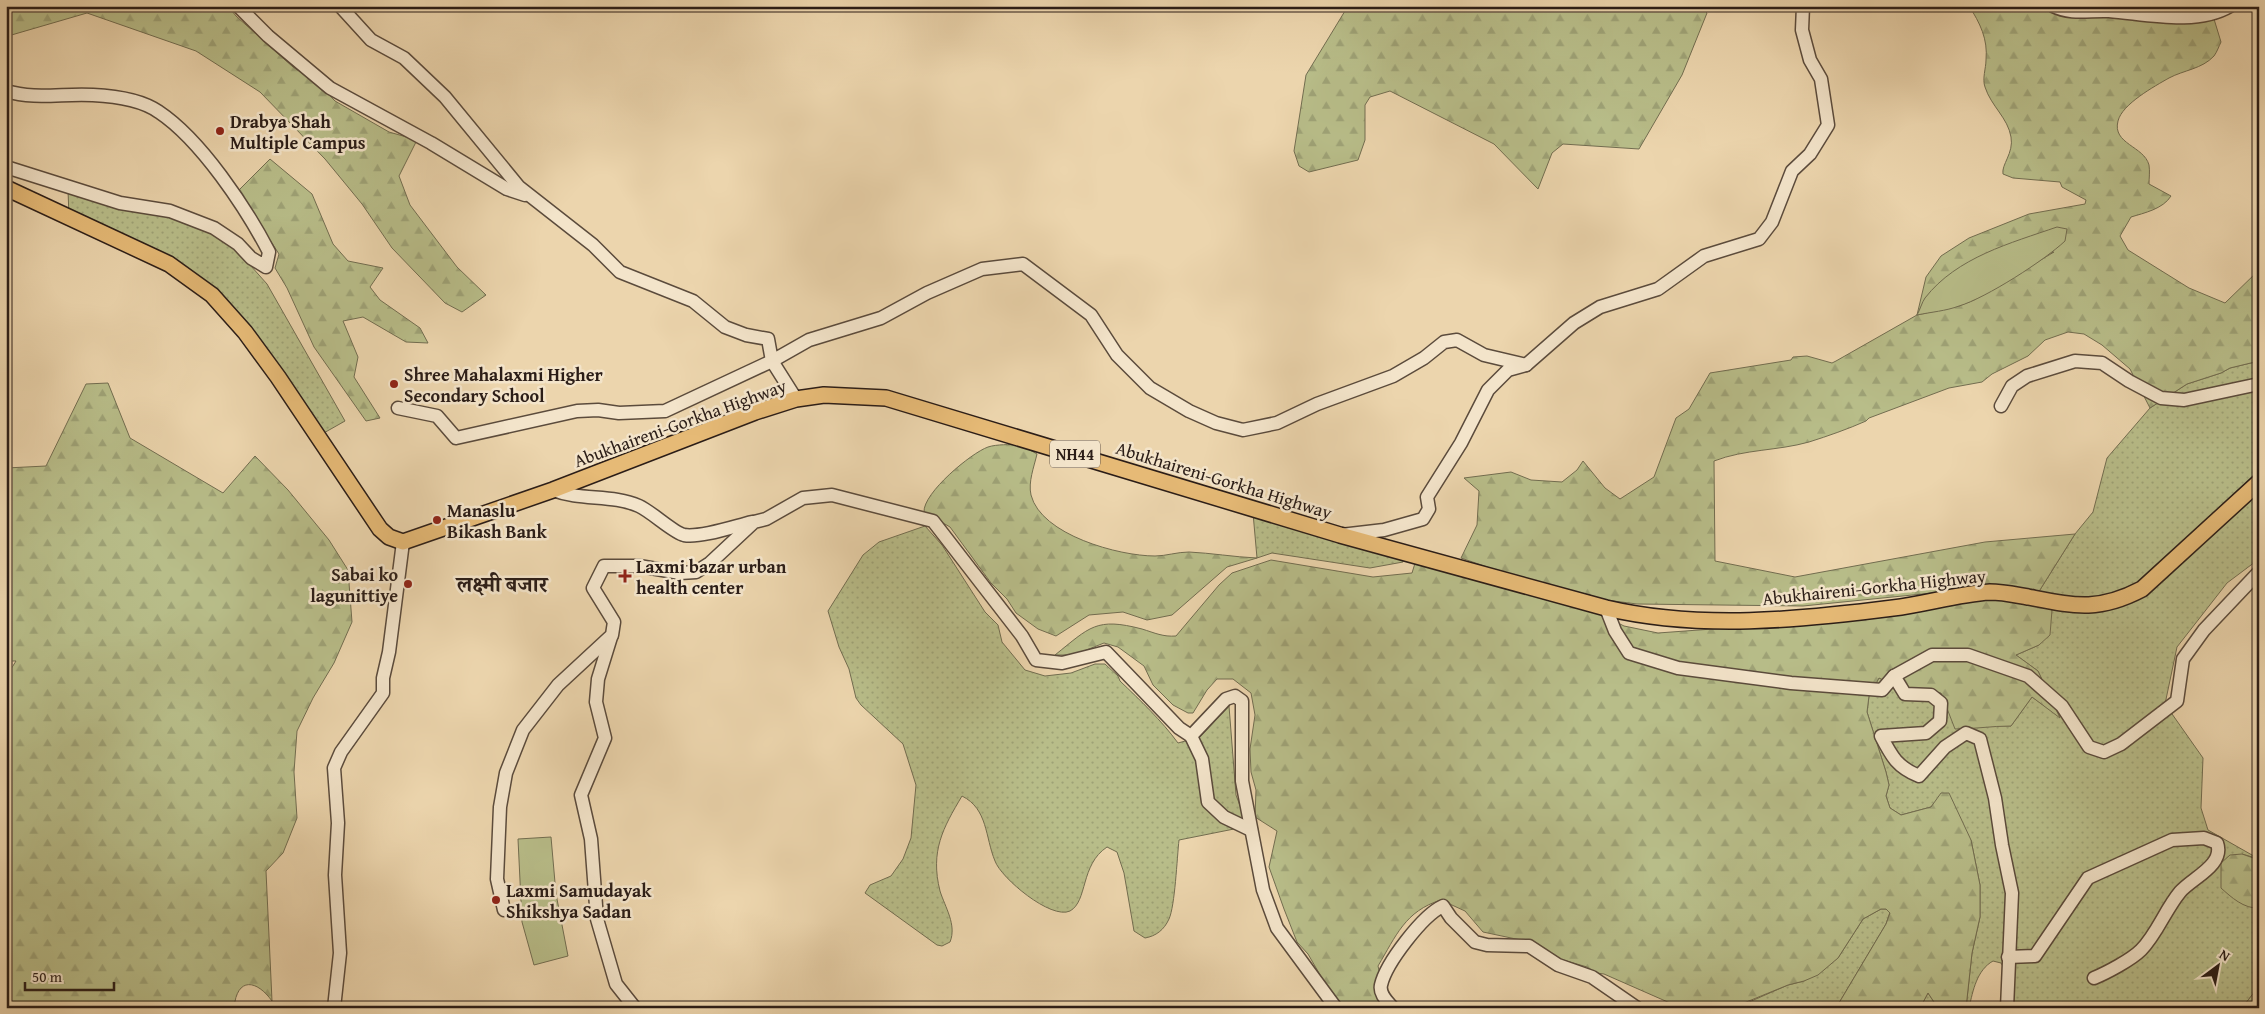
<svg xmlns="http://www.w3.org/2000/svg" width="2265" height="1014" font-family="'Gentium Book Plus','Noto Serif Devanagari',serif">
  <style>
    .grass { fill: url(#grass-dots); stroke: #726d50 }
    .forest { fill: url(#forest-firs); stroke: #726d50; fill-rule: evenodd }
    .park { fill: #b8bd89; stroke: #726d50 }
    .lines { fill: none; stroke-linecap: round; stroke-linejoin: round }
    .minor-casing { stroke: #5b4b3c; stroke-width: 15 }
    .major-casing { stroke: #2b1d17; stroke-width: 18 }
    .minor { stroke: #f3e4ca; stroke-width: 12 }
    .major { stroke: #e6ba76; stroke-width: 15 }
    .poi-dot { fill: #8f2418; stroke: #f3e4ca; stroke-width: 2 }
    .labels { text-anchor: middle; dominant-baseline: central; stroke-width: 5; stroke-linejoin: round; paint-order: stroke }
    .shield { fill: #f3e4ca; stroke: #67594d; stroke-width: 1 }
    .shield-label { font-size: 16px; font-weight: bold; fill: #2b1d17 }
    .poi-label { font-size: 18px; font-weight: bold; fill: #2b1d17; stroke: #f3e4ca; text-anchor: start }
    .street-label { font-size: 18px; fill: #2b1d17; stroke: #f3e4ca }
    .district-label { font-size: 22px; font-weight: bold; fill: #2b1d17; stroke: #f3e4ca }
  </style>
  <defs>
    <pattern id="grass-dots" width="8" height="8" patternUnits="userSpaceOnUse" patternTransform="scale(1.25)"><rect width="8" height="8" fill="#b8bd89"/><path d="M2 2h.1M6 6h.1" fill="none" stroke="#9ea276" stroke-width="1.8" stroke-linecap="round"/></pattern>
    <pattern id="forest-firs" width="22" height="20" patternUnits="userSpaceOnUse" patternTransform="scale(1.25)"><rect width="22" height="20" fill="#b8bd89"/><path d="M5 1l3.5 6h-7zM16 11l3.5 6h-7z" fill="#9ea276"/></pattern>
  </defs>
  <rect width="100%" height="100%" fill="#ecd5ad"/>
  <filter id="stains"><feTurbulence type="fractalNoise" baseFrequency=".004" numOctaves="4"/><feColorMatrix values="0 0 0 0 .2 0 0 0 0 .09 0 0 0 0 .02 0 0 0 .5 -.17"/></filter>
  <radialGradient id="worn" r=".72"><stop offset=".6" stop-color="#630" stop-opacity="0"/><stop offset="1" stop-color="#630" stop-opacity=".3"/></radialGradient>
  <!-- grass -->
  <g class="grass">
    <polygon points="68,190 168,215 214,233 234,247 267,284 345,421 322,434 250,326 212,289 177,260 113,232 69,217"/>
    <path d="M2259 361V559L2227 583 2177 647 2165 704 2203 758 2201 808 2208 830 2259 859 2242 854 2253 908H2259V986L2242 1008H2002L2005 970 2001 963 1993 961C1977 970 1973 990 1969 1008H1966L1972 953 1980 917V885L1971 840 1934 803 1931 807 1901 815 1890 808 1886 796 1889 785 1886 772 1867 712 1869 696 1879 678 1902 689 1941 693 1988 726H2011L2032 697 2060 717 2038 671 2016 655 2039 645 2052 610 2038 593 2075 534 2093 512 2107 458 2150 408 2187 384 2221 373 2230 368Z"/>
    <polygon points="1253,513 1403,556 1403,562 1370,568 1272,553 1257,558"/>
    <path d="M925 526 942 545 985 612 998 625 1002 642 1025 670 1045 676 1071 673 1095 664H1105L1118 676 1120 681C1140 700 1162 721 1178 743L1200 737 1229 706 1236 795 1250 832 1239 828 1179 840C1177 858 1175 906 1169 919 1164 930 1156 936 1145 938L1134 931 1124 873 1117 852 1107 847C1080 865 1088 901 1070 911 1051 920 1001 878 995 861 985 837 988 809 962 796 943 828 930 851 940 891 945 907 957 925 950 942L942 946 937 945 865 893 870 885 891 876 903 859 911 838 916 785 903 744 861 705 856 698 849 669 839 647 828 611 863 555 879 542Z"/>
    <polygon points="1881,909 1886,909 1890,912 1886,924 1836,1008 1727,1008 1749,1002 1788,985 1804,981 1838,958 1863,919"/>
    <polygon points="1928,993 1938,1008 1920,1008"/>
  </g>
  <!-- forest -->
  <g class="forest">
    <polygon points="6,6 228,6 236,16 293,67 318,83 335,101 389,132 417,140 399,176 410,205 457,267 486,295 462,312 445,303 392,248 362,204 325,159 260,92 196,51 87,13 8,36"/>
    <polygon points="1348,6 1700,6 1707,13 1682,75 1639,149 1563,144 1552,153 1538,189 1494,144 1390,91 1370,97 1365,105 1365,140 1358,160 1309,172 1299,166 1294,151 1306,75"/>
    <path d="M1969 6H2201L2205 14 2214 19 2221 42C2219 46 2217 52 2214 56 2202 69 2184 70 2169 78 2155 86 2122 104 2118 121 2112 144 2144 146 2149 165 2150 171 2149 179 2149 184L2171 196C2163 209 2144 213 2131 217L2120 236 2128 250 2189 288 2225 303 2259 270V361L2230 368 2221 373 2187 384 2150 408 2130 369 2102 345 2084 334 2068 332 2045 340 2028 356 1992 374 1982 382 1949 388 1869 418 1866 421C1848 429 1828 436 1809 442 1777 451 1745 449 1714 461L1715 561 1795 577 1985 542 2075 534 2038 593 2002 586 1803 606 1637 604 1606 600 1525 580 1461 558 1477 525 1479 491 1464 478 1511 472 1531 480 1562 482 1577 470 1583 461 1605 488 1620 499 1654 477 1676 418 1689 409 1710 373 1791 360 1793 357 1807 356 1832 363 1836 361 1917 315 1926 277 1941 256 1969 238 2029 214 2085 204 2086 200 2062 187 2060 182 2013 178 2003 174C2001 165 2014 153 2011 137 2008 118 1991 106 1985 87 1982 79 1986 68 1986 60 1988 39 1980 23 1969 6ZM2054 252 1974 300 1959 306 1917 315 1926 297 1929 294Z"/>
    <polygon points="270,159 312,194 333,244 348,261 383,268 370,287 380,300 420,328 428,343 406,342 363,317 343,321 358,357 354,377 380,418 366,421 314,347 287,288 275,268 279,254 238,191"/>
    <path d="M108 383 130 438 223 493 255 456 288 490 329 540 348 570 352 622 334 663 313 698 297 731 294 772 297 818 283 853 266 871 272 1001C257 980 237 976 234 1008H6V677L16 661H6V468L46 466 86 384Z"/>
    <path d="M1019 444 1037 454C1034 467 1028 482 1031 495 1041 535 1119 556 1155 556 1166 556 1177 552 1189 552 1211 553 1234 557 1257 558L1227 567 1172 615 1147 620 1123 612 1089 615 1056 636 1038 629 1016 613 1007 599 991 583 950 527 924 512C923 493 971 453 988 447 997 444 1010 445 1019 444Z"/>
    <path d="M1271 560 1373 577 1412 573 1416 560 1580 604 1624 626 1658 633 1726 628H1766L1922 609 2007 595 2052 610 2050 635 2039 645 2016 655 2038 671 2060 718 2032 697 2011 726C1991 726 1975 729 1955 729L1941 693 1902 689 1879 678 1869 696 1867 712 1886 772 1889 785 1886 796 1890 808 1901 815 1931 807 1941 793H1949L1971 840 1980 885V917L1972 953 1966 1008H1938L1928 993 1920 1008H1836L1886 924 1890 913 1886 909H1881L1863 919 1838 958 1818 975 1804 981 1788 985 1739 1005 1728 1007 1670 1003 1604 974 1596 973 1587 967 1560 959 1530 942 1483 932 1465 911 1441 900C1405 911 1396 936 1378 966L1388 1008H1343L1323 980 1308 954 1297 942 1284 909 1269 867 1277 831 1255 817 1256 790 1251 772 1250 749 1255 715 1251 693 1233 679H1217L1207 690 1193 713H1188L1173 705 1153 685 1144 666 1118 647 1104 643 1074 655H1055C1090 627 1096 617 1142 629 1155 633 1163 637 1176 636L1219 585 1232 573Z"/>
    <path d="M2242 854 2259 860V908C2244 909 2231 897 2221 888V863L2230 855Z"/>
    <polygon points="2259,986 2259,1008 2242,1008"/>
  </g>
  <!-- park -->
  <g class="park">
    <path d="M2057 227 2067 229 2065 241C2045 260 1986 298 1959 306 1946 311 1931 312 1917 315 1920 310 1922 302 1925 298 1957 257 2011 243 2057 227Z"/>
    <polygon points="551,837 556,894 568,956 534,965 522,922 518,839"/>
  </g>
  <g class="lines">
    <defs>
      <g id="minor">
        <polyline points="238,6 268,36 330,88 431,143 507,189 525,195"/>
        <polyline points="340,6 371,40 404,58 445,97 519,187 593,245 620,272 693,301 725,327 746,335 768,339 772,361 809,340 881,318 927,293 982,269 1023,264 1091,315 1117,355 1150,388 1189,411 1216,423 1243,430 1277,423 1317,404 1393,376 1424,358 1444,342 1457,340 1484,355 1526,365"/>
        <path d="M2053 6C2071 15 2090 10 2109 11 2147 14 2196 26 2230 6"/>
        <path d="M6 91C35 100 64 93 93 95 114 96 142 100 159 112 201 140 246 208 269 252L266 267 251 258 238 244 214 228 170 211 120 203 6 167"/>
        <polyline points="2001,406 2012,386 2027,376 2075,361 2102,363 2129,381 2161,398 2184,400 2259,384"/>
        <polyline points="398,408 437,416 456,438 577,411 598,410 619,413 665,411 772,361 796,399"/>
        <path d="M553 490C581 501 612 494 639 506 652 512 674 533 684 535 701 538 735 526 752 522"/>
        <polyline points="1341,535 1384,530 1423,519 1429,509 1427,497 1461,443 1488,390 1508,370 1526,365 1574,323 1600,307 1658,289 1704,256 1759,239 1772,222 1792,171 1810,154 1828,125 1821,79 1810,60 1802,30 1803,6"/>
        <polyline points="1606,608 1615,631 1629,653 1678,668 1791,683 1882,690 1894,676"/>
        <polyline points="611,637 598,679 596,702 605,738 581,795 591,839 597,919 616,984 635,1008"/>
        <polyline points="1191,736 1202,759 1208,802 1224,817 1251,830"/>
        <polyline points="504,910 497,879 500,807 506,773 523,730 558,685 612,635 614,622 593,588 604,566 639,566 680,573 696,572 710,563 754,522 766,519 803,498 832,495 933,521 1022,636 1036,660 1062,663 1106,652 1179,728 1191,736 1226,699 1235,696 1242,701 1242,781 1263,890 1277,928 1336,1008"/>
        <path d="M2008 957 2035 956 2088 878 2172 840 2204 838 2217 843C2225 865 2192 878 2180 892 2165 910 2157 934 2141 950 2131 960 2106 973 2094 978"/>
        <polyline points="334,1008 340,953 335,875 338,823 334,768 341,752 383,693 383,678 389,652 403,542"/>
        <path d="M1393 1008C1387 1001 1379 994 1381 985 1386 963 1423 915 1443 906L1451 918 1475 942 1487 945 1529 946 1558 965 1592 977 1637 1008"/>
        <path d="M2007 1008 2012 893 2002 845 1995 798 1980 739 1966 733 1945 747 1919 776C1897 767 1892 757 1881 736L1926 733 1940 721 1941 703 1931 695 1905 694 1894 676 1932 655H1968L2028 676 2062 706 2089 747 2104 752 2121 744 2177 701 2183 659 2204 630 2259 572"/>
      </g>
      <path id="major" d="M6 188 169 264 212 295 245 332 278 377 380 529 389 537 403 542 553 490 755 412 796 399 824 395 886 398 1340 535 1606 608C1700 630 1799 620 1893 608 1926 604 1957 594 1990 592 2003 592 2016 595 2028 597 2075 606 2098 612 2142 589L2259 482"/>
    </defs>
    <!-- minor casing -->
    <use href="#minor" class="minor-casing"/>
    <!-- major casing -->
    <use href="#major" class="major-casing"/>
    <!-- minor -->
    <use href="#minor" class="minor"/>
    <!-- major -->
    <use href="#major" class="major"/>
  </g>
  <!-- markers -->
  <g class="poi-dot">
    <circle cx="220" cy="131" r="5"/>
    <circle cx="394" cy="384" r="5"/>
    <circle cx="437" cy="520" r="5"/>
    <path d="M622.5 568.5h5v5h5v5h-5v5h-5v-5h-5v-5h5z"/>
    <circle cx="408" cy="584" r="5"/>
    <circle cx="496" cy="900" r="5"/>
  </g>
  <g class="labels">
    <!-- shield labels -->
    <rect class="shield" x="1050" y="440.5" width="50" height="27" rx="4"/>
    <g class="shield-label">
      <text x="1075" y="454">NH44</text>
    </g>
    <!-- poi labels -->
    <g class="poi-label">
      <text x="230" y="121">Drabya Shah<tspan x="230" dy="21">Multiple Campus</tspan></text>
      <text x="404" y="374">Shree Mahalaxmi Higher<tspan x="404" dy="21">Secondary School</tspan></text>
      <text x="447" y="510">Manaslu<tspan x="447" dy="21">Bikash Bank</tspan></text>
      <text x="636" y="566">Laxmi bazar urban<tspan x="636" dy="21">health center</tspan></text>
      <text x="398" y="574" text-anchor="end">Sabai ko<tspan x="398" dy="21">lagunittiye</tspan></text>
      <text x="506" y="890">Laxmi Samudayak<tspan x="506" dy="21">Shikshya Sadan</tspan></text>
    </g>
    <!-- street labels -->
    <g class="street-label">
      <text transform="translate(680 423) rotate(-20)">Abukhaireni-Gorkha Highway</text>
      <text transform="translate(1224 480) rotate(17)">Abukhaireni-Gorkha Highway</text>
      <text transform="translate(1874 587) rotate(-6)">Abukhaireni-Gorkha Highway</text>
    </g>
    <!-- district labels -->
    <g class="district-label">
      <text x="502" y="584">लक्ष्मी बजार</text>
    </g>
  </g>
  <!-- margin -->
  <rect width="2265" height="1014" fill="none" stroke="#ecd5ad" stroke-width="25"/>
  <rect x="8" y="8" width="2250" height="999" fill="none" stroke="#2b1d17" stroke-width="2.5"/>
  <rect x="12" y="12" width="2240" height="989" fill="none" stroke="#2b1d17"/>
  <!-- north arrow -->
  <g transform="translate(2218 966) rotate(32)" stroke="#f3e4ca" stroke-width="4" paint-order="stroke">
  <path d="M0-4L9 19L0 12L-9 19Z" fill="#2b1d17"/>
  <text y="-8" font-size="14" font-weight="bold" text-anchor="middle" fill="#2b1d17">N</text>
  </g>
  <!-- scale -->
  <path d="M25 982v8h89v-8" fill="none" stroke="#2b1d17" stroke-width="2.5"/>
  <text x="32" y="982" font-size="15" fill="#2b1d17" stroke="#f3e4ca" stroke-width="4" paint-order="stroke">50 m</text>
  <rect width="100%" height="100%" filter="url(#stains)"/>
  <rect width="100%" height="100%" fill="url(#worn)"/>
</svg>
